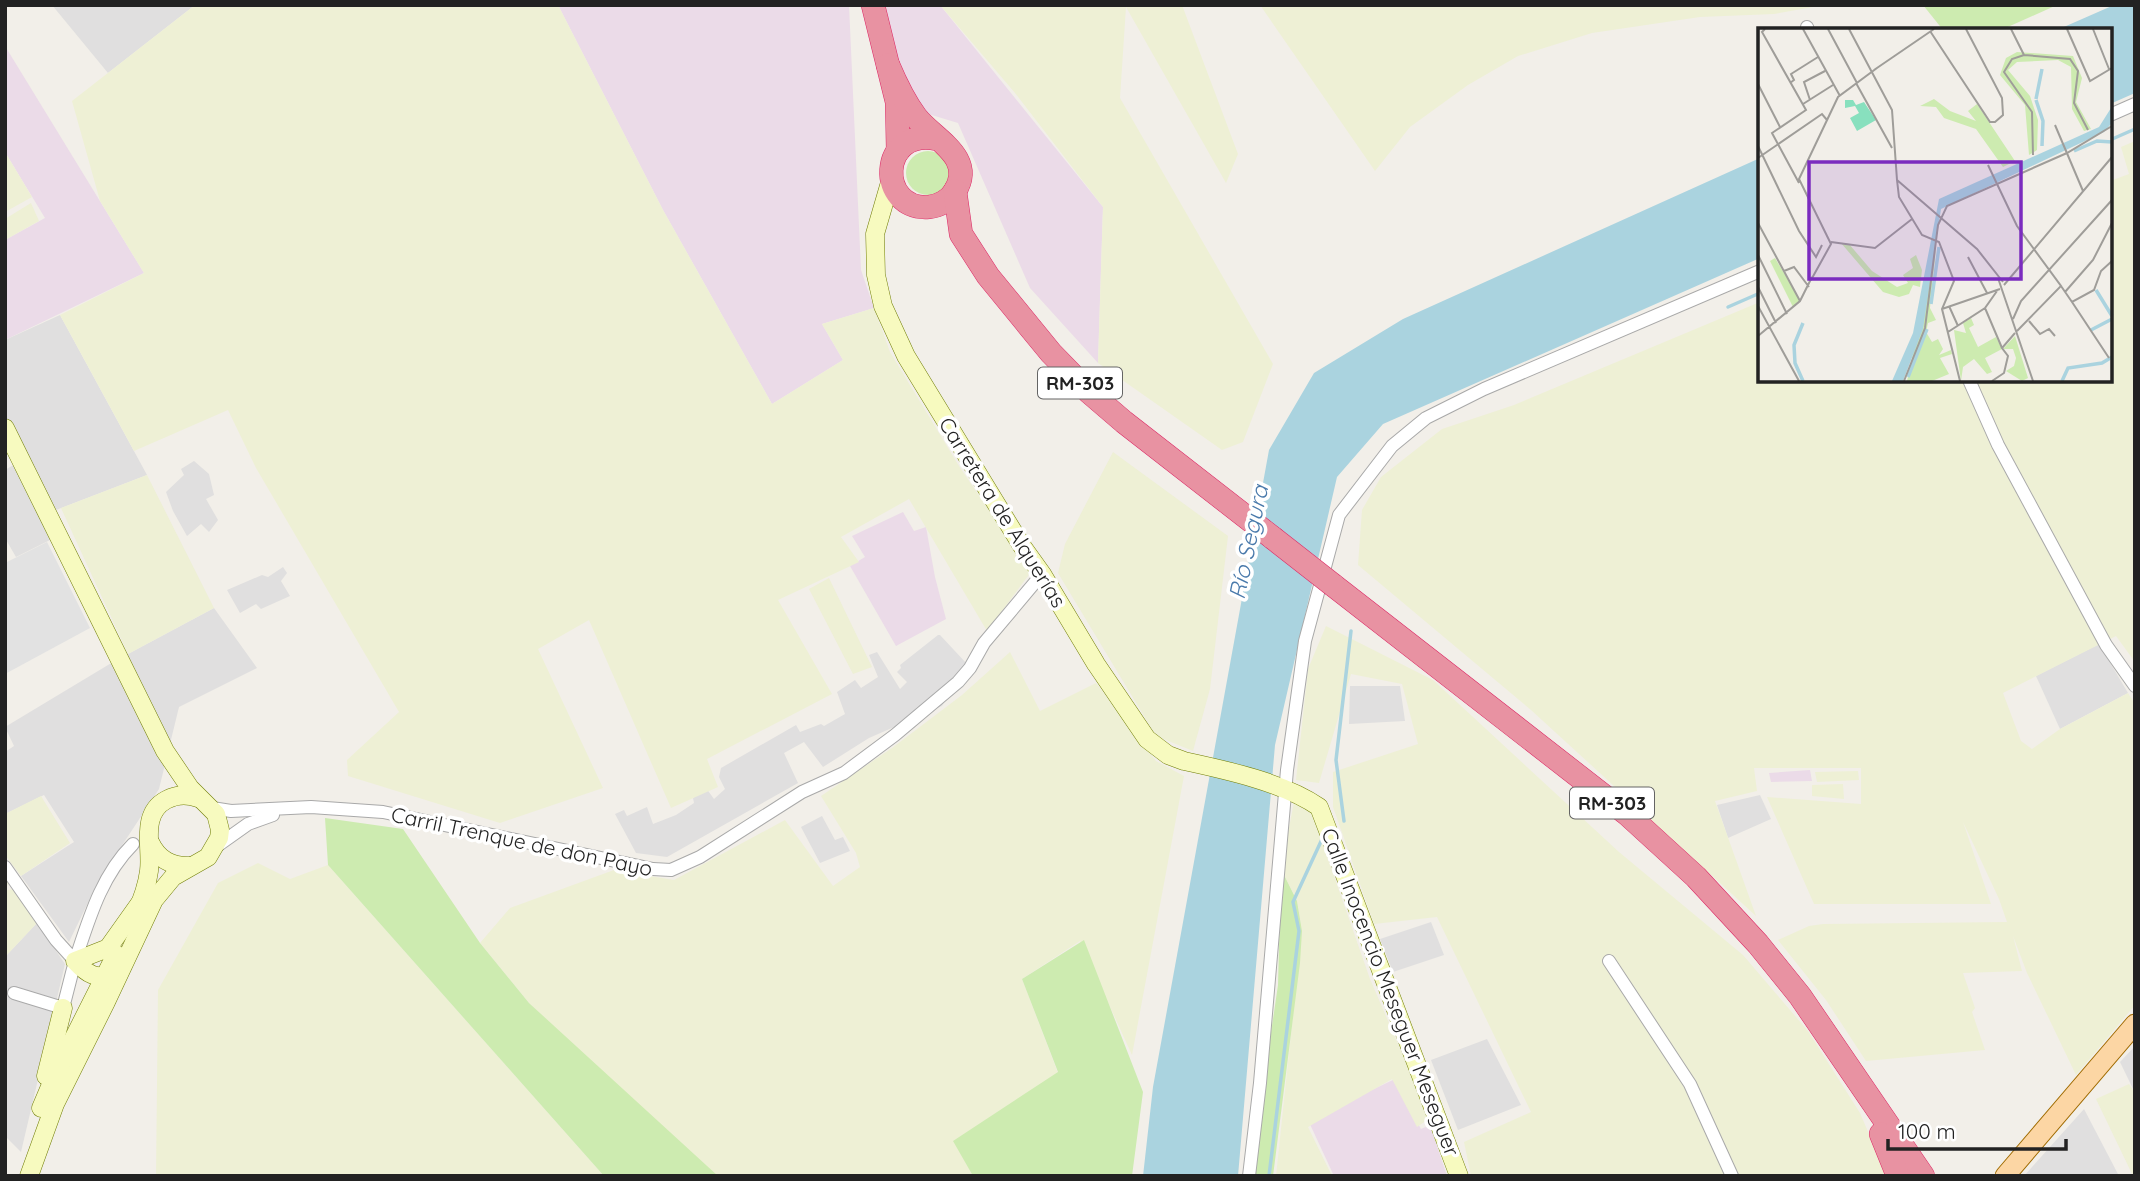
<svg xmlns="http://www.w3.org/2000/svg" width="2140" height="1181" font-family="Quicksand,sans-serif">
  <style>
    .residential { fill: #e0dfdf }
    .industrial { fill: #ebdbe8 }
    .farmland { fill: #eef0d5 }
    .grass { fill: #cdebb0 }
    .parking { fill: #e2e2e2 }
    .water { fill: #aad3df }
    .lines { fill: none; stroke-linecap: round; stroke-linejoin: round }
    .stream { stroke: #aad3df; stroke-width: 3.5 }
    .street-casing { stroke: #a9a9a9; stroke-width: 14 }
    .secondary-casing { stroke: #707d05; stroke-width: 19 }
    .primary-casing { stroke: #a06b00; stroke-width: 21 }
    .highway-casing { stroke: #dc2a67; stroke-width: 24 }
    .street { stroke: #fff; stroke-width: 12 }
    .secondary { stroke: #f7fabf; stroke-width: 18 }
    .primary { stroke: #fcd6a4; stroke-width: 19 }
    .highway { stroke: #e892a2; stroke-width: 23 }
    .highway-bridge-casing { stroke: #dc2a67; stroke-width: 24; stroke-linecap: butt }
    .highway-bridge { stroke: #e892a2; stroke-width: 23 }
    .labels { text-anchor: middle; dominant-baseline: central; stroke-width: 7; stroke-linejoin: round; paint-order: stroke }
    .shield { fill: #fff; stroke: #646464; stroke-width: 2 }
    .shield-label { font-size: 19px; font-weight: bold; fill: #222 }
    .street-label { font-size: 21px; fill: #222; stroke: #fff }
    .water-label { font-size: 23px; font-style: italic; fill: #4a7aab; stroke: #fff }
    .inset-river { fill: none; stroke: #aad3df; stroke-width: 3.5 }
    .inset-road { fill: none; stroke: #9f9d99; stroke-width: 2 }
    .view { fill: #7b2cbf; fill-opacity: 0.15; stroke: #7b2cbf; stroke-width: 3.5 }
    .inset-edge { fill: none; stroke: #222; stroke-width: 3.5 }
  </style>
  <rect width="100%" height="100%" fill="#f2efe9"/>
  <!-- residential -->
  <g class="residential">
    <polygon points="52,5 195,5 108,73"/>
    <polygon points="60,315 147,475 43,515 52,539 16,557 5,538 5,470 15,464 5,451 5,340"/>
    <polygon points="194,461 209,474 214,495 206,499 218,520 209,532 201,524 187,536 173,511 166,492 184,475 181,469"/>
    <polygon points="283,567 287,573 281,581 290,596 261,609 256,604 240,613 227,590 262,575 268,577"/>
    <polygon points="214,608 257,668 179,707 159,789 98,882 69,942 21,876 74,842 44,795 5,814 5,752 14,746 5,727 113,662"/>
    <polygon points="938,635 940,635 968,665 942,706 869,738 823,767 804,742 784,753 798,783 667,857 636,853 615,814 624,810 627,816 647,807 653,824 676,815 694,803 693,798 706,788 714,799 725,789 719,777 721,768 796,725 800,732 821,724 824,726 845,714 837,692 855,680 861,688 878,677 869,655 877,652 900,689 907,682 897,672 901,668 900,665"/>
    <polygon points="2099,644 2128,693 2060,729 2036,676"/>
    <polygon points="1350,686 1400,686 1405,721 1349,724"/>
    <polygon points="1760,795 1771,819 1728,838 1717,805"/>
    <polygon points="822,816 835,840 843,837 850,851 820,863 801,827"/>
    <polygon points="1431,922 1444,955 1393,972 1380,939"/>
    <polygon points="37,923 65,964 21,1152 5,1136 5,957"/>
    <polygon points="1487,1039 1521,1105 1458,1130 1431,1060"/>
    <polygon points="2135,1046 2135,1093 2120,1062"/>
    <polygon points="2084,1109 2119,1176 2024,1176"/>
  </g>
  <!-- industrial -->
  <g class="industrial">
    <polygon points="558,5 849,5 861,270 874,308 822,324 843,360 772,404 663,210"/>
    <polygon points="886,5 940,5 1103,207 1098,363 1030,288 958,123 925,113 908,88 891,35"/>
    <polygon points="5,46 144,273 5,340 5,240 45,218 5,152"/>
    <polygon points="903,512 914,531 926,527 935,577 946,619 896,646 850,566 865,557 852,536"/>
    <polygon points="1810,770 1812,781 1771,782 1769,773"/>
    <polygon points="1393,1080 1421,1129 1430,1125 1447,1176 1334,1176 1308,1120"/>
  </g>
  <!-- farmland -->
  <g class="farmland">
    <polygon points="195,5 558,5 663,210 772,404 843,360 822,324 874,308 890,352 959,466 1031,572 987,631 909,499 841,537 859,562 778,600 832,694 707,759 718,787 671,808 589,620 538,649 603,788 500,823 348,776 347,760 399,712 256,468 228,410 134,451 60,315 144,273 100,201 72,101"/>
    <polygon points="940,5 1182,5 1238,154 1226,183 1126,7 1120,98 1273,364 1243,442 1222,450 1098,363 1103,207 1015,93"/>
    <polygon points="1260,5 1824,5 1774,14 1700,17 1592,33 1518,56 1468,85 1410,127 1375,171"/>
    <polygon points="2135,141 2135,662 2116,636 2003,693 2021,741 2032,749 2060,729 2128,693 2135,704 2135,1005 2076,1075 2027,973 2013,936 2022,971 1963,973 1975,1008 1972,1012 1985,1050 1866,1061 1826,1000 1778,940 1809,926 1823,924 2007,922 1999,899 1963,822 1991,904 1814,904 1767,797 1861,804 1861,768 1754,768 1757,791 1715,801 1756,916 1531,710 1358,565 1362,510 1381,477 1442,429 1514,405 1760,302 1760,380 2110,380 2110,181 2129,174 2121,147"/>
    <polygon points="5,152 32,197 5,212"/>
    <polygon points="31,203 39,221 5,240 5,219"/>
    <polygon points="1113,452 1228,536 1210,689 1193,751 1156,736 1058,573 1065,544"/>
    <polygon points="147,475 214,608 128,654 61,508"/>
    <polygon points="829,578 872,667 853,674 809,589"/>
    <polygon points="1326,626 1433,680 1619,852 1743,955 1808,1031 1860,1113 1887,1176 1471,1176 1464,1142 1531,1112 1437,917 1374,924 1333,807 1333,772 1418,744 1402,684 1351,674 1319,783 1296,780 1308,669"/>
    <polygon points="1010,652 1040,711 1096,683 1156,761 1184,776 1132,1055 1080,941 1022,979 1058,1073 954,1141 973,1176 712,1176 529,1003 480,943 510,908 614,870 674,880 785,820 833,886 860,867 856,853 821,796 892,748 962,695"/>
    <polygon points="1858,771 1859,780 1817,782 1815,772"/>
    <polygon points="1843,784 1844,799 1812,796 1812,785"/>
    <polygon points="41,796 70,843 21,876 5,855 5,814"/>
    <polygon points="1294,802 1305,806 1312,813 1370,979 1430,1118 1417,1127 1392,1079 1308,1127 1332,1176 1276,1176 1302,931 1297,900 1281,869"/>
    <polygon points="258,863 290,879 328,865 604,1176 156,1176 158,990 218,883"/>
    <polygon points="5,876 10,881 6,887 7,890 15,889 37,923 5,957"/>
    <polygon points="2129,1084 2135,1093 2135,1176 2133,1176 2096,1099"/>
  </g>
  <!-- grass -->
  <g class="grass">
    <polygon points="1923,5 2057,5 2001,30 1943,30"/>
    <circle cx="928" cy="173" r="22"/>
    <polygon points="325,818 403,829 480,943 529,1003 718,1176 604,1176 328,865"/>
    <polygon points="1281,869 1297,901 1302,931 1300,963 1273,1176 1250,1176 1278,985"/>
    <polygon points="1084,940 1143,1092 1132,1176 973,1176 953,1141 1058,1072 1022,979"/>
  </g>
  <!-- parking -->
  <polygon class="parking" points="47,542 90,628 5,674 5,563"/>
  <!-- water -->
  <g class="water">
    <polygon points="2114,5 2135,5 2135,93 2110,104 2110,30 2057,30"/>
    <polygon points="1760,158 1760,258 1383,424 1337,477 1275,745 1238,1176 1143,1176 1153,1087 1269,450 1314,373 1403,319"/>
  </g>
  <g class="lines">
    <!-- stream -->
    <g class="stream">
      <polyline points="2110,140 2135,129"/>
      <polyline points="1728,307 1760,293"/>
      <polyline points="1344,821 1336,760 1351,631"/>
      <polyline points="1269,1176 1299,931 1293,902 1323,837"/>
    </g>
    <defs>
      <g id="street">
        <polyline points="1807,27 1808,30"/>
        <polyline points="2110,115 2135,104"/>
        <polyline points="1969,380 1998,445 2106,645 2135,686"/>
        <polyline points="212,808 231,811 311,807 383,812 653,869 671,870 700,857 802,792 844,773 895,735 958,682 970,668 984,643 1042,574"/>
        <polyline points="217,846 248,824 273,815"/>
        <path d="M5 867 56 940 75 961C89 919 101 876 133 844"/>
        <polyline points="1609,961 1690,1084 1732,1176"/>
        <polyline points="14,993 63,1008 75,961"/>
        <polyline points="1249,1176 1260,1083 1287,770 1305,641 1339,515 1392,446 1426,418 1484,389 1760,271"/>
      </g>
      <g id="secondary">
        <path d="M891 179 875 234 876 275 883 306 906 356 1022 546 1042 574 1096 664 1147 739 1168 755 1184 761C1226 770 1285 783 1319 807L1459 1176"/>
        <polyline points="5,428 165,751 190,788 216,814 220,830 219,838 208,857 173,877 154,900 106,1002 55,1104 29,1176"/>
        <path d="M150 842C158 859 171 867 191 866"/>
        <path d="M136 913C142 900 147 886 149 871 152 847 140 814 166 800 177 794 187 794 198 798"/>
        <path d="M113 972C98 982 86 973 75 961L108 948 140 903"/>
        <polyline points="46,1076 63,1008"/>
        <polyline points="41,1108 55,1075 116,954"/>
      </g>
      <polyline id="primary" points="2005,1176 2135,1024"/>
      <g id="highway">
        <polyline points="873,5 897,102 898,151"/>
        <path d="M888 65C896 84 904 101 916 117 933 139 976 157 955 191 950 200 939 206 929 207 877 211 878 127 937 139"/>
        <polyline points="955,191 961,234 988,276 1051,353 1089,392 1124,422 1273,538"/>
        <polyline points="1333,585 1627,814 1696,877 1758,944 1800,996 1923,1176"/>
        <polyline points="1881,1134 1898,1176"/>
      </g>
    </defs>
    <!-- street casing -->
    <use href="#street" class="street-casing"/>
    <!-- secondary casing -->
    <use href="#secondary" class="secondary-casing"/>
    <!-- primary casing -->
    <use href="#primary" class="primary-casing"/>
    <!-- highway casing -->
    <use href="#highway" class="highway-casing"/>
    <!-- street -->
    <use href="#street" class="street"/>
    <!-- secondary -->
    <use href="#secondary" class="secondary"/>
    <!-- primary -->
    <use href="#primary" class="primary"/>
    <!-- highway -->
    <use href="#highway" class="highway"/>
    <defs>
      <polyline id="highway-bridge" points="1273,538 1333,585"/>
    </defs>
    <!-- highway-bridge casing -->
    <use href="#highway-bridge" class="highway-bridge-casing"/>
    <!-- highway-bridge -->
    <use href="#highway-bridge" class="highway-bridge"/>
  </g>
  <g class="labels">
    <!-- shield labels -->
    <g class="shield">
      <rect x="1038" y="367.5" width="84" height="31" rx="5"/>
      <rect x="1570" y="787.5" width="84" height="31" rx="5"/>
    </g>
    <g class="shield-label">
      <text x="1080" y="383">RM-303</text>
      <text x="1612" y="803">RM-303</text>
    </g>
    <!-- street labels -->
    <g class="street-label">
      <text transform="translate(1003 512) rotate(58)">Carretera de Alquerías</text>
      <text transform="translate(522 841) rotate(12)">Carril Trenque de don Payo</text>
      <text transform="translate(1391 992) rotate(69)">Calle Inocencio Meseguer Meseguer</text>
    </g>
    <!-- water labels -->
    <g class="water-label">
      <text transform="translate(1248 542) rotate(-78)">Río Segura</text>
    </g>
  </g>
  <!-- overview -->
  <g transform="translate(1758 28)">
    <rect width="354" height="354" fill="#f2efe9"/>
    <path d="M259 24 315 28 324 50 318 74 333 101 326 103 314 81 313 39 300 32 259 34 250 42 272 68 280 92 279 122 271 127 267 77 242 47 248 30ZM176 71 192 83 218 93 210 83 219 76 257 133 245 139 218 101 186 90 178 79 162 78ZM83 215 91 216 114 243 139 259 150 255 145 247 155 240 152 231 158 227 164 242 162 259 155 257 151 266 141 269 125 264ZM178 220 172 280 178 292 170 295 168 304 174 314 180 311 185 321 181 327 193 322 194 326 182 330 191 346 174 353H149ZM17 230 42 272 35 279 12 233ZM213 290 216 297 211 300 220 319 238 309 244 321 227 330 234 344 229 346 216 331 205 339 203 353 196 302 208 305 205 295ZM257 308 270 350 264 353 248 343 256 338 258 330 255 321H245Z" fill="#cdebb0"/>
    <path d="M87 72H95L98 77 106 74 118 92 99 103 92 90 101 85 97 78 87 80Z" fill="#88e0be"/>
    <path d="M353 80V96L346 104 183 181 165 301 145 353H134L155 305 181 171 341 99Z" fill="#aad3df"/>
    <path class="inset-river" d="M278 71 284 41M278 72 285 93 284 118M316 123 339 113 354 114M338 262 354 288M173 276 181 219M45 295 36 317 37 335 45 353M333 302 354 291M150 349 169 301M304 353 310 340 344 335 354 329"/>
    <path class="inset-road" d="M7 1 4 4 48 82 14 105 41 155M45 1 82 68M70 1 99 55M91 1 134 82 139 152 219 221 245 254M253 1 266 27M309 1 332 53 354 40M335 1 351 41M172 3 232 94H237L245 87 244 70 208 1M116 42 176 1M32 55 36 52 33 46 60 29M98 55 134 120M0 56 22 99M52 72 46 54 67 43M45 76 75 57M297 97 325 163M0 118 41 203 58 229 64 217M275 127 274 84 246 44 254 31 266 27 312 31 320 43 316 75 330 102M0 130 64 86 69 92M230 137 259 198 303 258 259 303M139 152 141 169 164 207 181 214 196 253 184 281 202 353M0 195 42 273M73 214 117 220 154 191M0 227 29 286M210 229 229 265M26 243 36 239 51 259M240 250 275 353M53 252 73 216 41 151 80 69 119 40M246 257 354 129M303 258 314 274 336 262 343 243 354 233M0 259 18 295M307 264 335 232 354 195M314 274 351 330M0 278 41 353M191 278 200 298M227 280 244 320M184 281 242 261M255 291 263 273 354 172M271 293 282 306 291 301 297 308M190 304 227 280 239 263M0 308 42 273 54 249M146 353 167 300 180 197 189 178 309 125 354 98M234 353 246 345 250 328 244 320 257 305"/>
    <path class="view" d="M51 134H263V251H51Z"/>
    <rect width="354" height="354" class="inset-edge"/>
  </g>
  <!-- border -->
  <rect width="2140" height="1181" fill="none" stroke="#222222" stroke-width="14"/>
  <!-- scale -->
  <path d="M1888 1139v10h178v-10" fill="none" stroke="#222222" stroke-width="3.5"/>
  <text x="1898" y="1139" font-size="21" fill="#222222" stroke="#ffffff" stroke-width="5" paint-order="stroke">100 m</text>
</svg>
